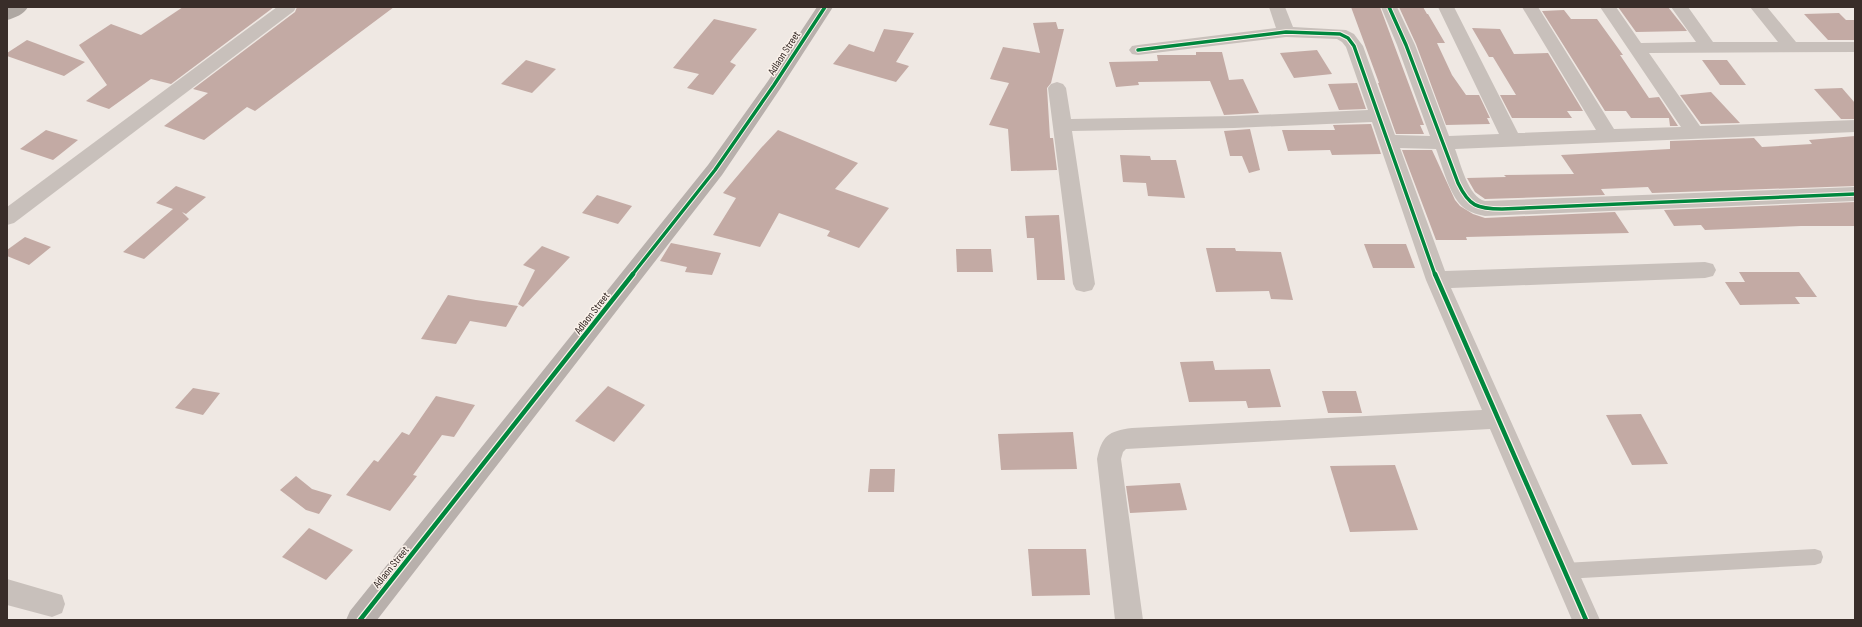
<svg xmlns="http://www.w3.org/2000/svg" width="1862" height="627" font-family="'Sofia Sans Condensed',sans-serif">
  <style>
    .building { fill: #c3aaa4 }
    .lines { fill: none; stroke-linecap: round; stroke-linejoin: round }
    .lane { fill: #c8c0bb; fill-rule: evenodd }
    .street { fill: #c8c0bb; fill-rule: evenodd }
    .secondary { fill: #b8b0ac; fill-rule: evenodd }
    .highway { fill: #aea7a2; fill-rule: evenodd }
    .cycleway-far1-casing { stroke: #fbf2eb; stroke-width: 5.5 }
    .cycleway-casing { stroke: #fbf2eb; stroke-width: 7 }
    .cycleway-far1 { stroke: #00873e; stroke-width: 3.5 }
    .cycleway { stroke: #00873e; stroke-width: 4.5 }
    .labels { text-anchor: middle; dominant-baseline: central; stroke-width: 3; stroke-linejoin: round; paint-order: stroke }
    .street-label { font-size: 11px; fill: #392d29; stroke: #fbf2eb }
  </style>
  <rect width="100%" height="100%" fill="#efe8e3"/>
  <!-- building -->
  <g class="building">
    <polygon points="183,7 274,7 171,84 151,79 109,109 86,101 107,85 79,45 111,24 141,35"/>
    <polygon points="297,7 394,7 255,111 247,107 204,140 164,126 208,93 193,89 295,12"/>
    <polygon points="1351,7 1380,7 1424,125 1420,125 1424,134 1396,134 1378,83 1379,83"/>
    <polygon points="1399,7 1423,7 1427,14 1428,14 1445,43 1437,43 1452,75 1466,95 1479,95 1490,118 1487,118 1490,124 1446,125 1416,44"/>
    <polygon points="1618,7 1668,7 1687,31 1636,32"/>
    <polygon points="1564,10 1571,19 1597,19 1623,55 1620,55 1649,98 1659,97 1678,126 1670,126 1669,118 1631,118 1626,111 1605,111 1542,11"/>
    <polygon points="1839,13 1846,20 1855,20 1855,40 1828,40 1804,14"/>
    <polygon points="714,19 757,29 730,62 736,65 713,95 687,88 699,74 673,68"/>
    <polygon points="1056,22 1058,29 1064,29 1051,83 1047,88 1050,138 1053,138 1057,170 1011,171 1008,129 989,125 1009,83 990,79 1003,47 1040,53 1033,23"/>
    <polygon points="1472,28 1500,29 1514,54 1548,53 1583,111 1567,111 1572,118 1512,118 1500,95 1516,95 1493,57 1489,57"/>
    <polygon points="884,29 914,33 896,62 909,66 896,82 833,64 849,44 874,52"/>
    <polygon points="27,40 85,62 64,76 7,56 7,53"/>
    <polygon points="1317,50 1332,74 1294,78 1280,53"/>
    <polygon points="1196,52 1222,52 1229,80 1243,79 1259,113 1224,115 1210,81 1138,82 1139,85 1116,87 1109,62 1158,61 1157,55 1196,55"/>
    <polygon points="526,60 556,69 532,93 501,84"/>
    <polygon points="1702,60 1727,60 1746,85 1720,85"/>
    <polygon points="1357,83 1366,109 1339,110 1328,84"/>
    <polygon points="1842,88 1855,103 1855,119 1841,119 1814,89"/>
    <polygon points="1711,92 1740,123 1701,124 1680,95"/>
    <polygon points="1371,124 1381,154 1332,155 1330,150 1288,151 1282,130 1335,130 1333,125"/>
    <polygon points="1250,129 1260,170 1249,173 1242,156 1230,156 1224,131"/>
    <polygon points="46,130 78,140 53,160 20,149"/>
    <polygon points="778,130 858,163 835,189 889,208 859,248 827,236 830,231 779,213 760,247 713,235 736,198 723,193 761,148"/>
    <polygon points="1855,136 1855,186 1652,193 1648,187 1601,189 1605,195 1485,199 1475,192 1467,178 1506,177 1504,175 1574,174 1561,155 1670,149 1670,141 1754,138 1762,147 1812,144 1809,140"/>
    <polygon points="1402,150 1432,150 1455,200 1460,206 1473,214 1485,218 1615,212 1629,233 1466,237 1467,240 1436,240"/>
    <polygon points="1120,155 1150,156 1151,160 1176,160 1185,198 1148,196 1146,183 1123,182"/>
    <polygon points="176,186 206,197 186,214 182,212 189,219 144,259 123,252 173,209 156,203"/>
    <polygon points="597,195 632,206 618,224 582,213"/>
    <polygon points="1855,202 1855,226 1801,226 1705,230 1701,225 1674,226 1664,210"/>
    <polygon points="1059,215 1065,280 1037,280 1034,238 1027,238 1025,216"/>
    <polygon points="25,237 51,247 29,265 7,256 7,250"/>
    <polygon points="671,243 721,253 712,275 685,272 687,267 660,261"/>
    <polygon points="1364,244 1406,244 1415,268 1373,268"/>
    <polygon points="542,246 570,257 523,307 518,304 535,270 523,265"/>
    <polygon points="1206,248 1235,248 1236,251 1281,252 1293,300 1271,299 1269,291 1216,292"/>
    <polygon points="956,249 991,249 993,272 957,272"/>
    <polygon points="1739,272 1799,272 1817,297 1795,297 1800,304 1740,305 1725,282 1745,282"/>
    <polygon points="448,295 476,300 518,306 506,327 470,321 456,344 421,339"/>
    <polygon points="1213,361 1215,370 1270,369 1281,407 1248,408 1246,401 1189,402 1180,362"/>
    <polygon points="608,386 645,405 614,442 575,421"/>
    <polygon points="193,388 220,393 203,415 175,408"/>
    <polygon points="1322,391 1356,391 1362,413 1328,413"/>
    <polygon points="436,396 475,405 454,437 442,435 413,475 417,476 390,511 346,495 374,460 378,462 402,432 409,435"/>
    <polygon points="1641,414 1668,464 1632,465 1606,415"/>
    <polygon points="1073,432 1077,469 1001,470 998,434"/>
    <polygon points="1395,465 1418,530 1350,532 1330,466"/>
    <polygon points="870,469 895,469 894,492 868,492"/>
    <polygon points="296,476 312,489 332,495 319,514 306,510 280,490"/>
    <polygon points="1180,483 1187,510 1130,513 1126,486"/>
    <polygon points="309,528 353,550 326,580 282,557"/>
    <polygon points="1028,549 1086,549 1090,595 1032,596"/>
  </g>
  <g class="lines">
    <!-- lane -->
    <polygon class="lane" points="1815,549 1821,551 1823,557 1821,563 1815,565 1564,579 1558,577 1556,571 1558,565 1564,563"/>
    <!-- street -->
    <g class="street">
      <polygon points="277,7 296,7 294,11 14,223 7,225 7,207"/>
      <path d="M1269 7H1285L1293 27 1346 30 1354 34 1363 46 1395 135 1430 136 1397 45 1381 7H1397L1415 45 1449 136 1499 134 1438 7H1454L1518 133 1596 130 1522 7H1538L1614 129 1681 127 1600 7H1616L1641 43 1696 42 1671 7H1688L1713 42H1778L1750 7H1767L1796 42H1855V52L1649 53 1700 126 1855 120V132L1455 149C1461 164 1468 197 1485 201L1855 187V201L1485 216C1479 215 1472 213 1467 210 1450 200 1443 167 1436 149L1400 148 1445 271 1705 262 1713 264 1716 270 1713 276 1705 278 1451 288 1600 620H1572L1490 429 1126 449 1123 452 1121 459 1143 620H1115L1097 459C1102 436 1108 431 1132 428L1482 410 1426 280 1372 122 1234 128 1072 131 1095 284 1092 290 1084 292 1076 290 1073 284 1048 88 1051 84 1057 82 1063 84 1066 88 1071 119 1234 116 1368 110 1346 47 1342 42 1337 39 1286 37 1138 55 1132 54 1129 50 1132 46 1138 45 1276 28Z"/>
      <polygon points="7,579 62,595 65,604 62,613 52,617 7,605"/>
    </g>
    <!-- secondary -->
    <polygon class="secondary" points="817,7 833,7 780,89 722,175 377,620 346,620 350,611 708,165 768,81"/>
    <!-- highway -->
    <path class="highway" d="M8 7H28C24 14 15 18 7 20Z"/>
    <defs>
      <g id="cycleway-far1">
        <path d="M1389 7 1406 45 1458 183C1469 206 1477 209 1502 209L1855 194"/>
        <polyline points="1138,50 1286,32 1340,34 1348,38 1354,46 1435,275"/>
        <polyline points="632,275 715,170 774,85 825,7"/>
      </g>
      <g id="cycleway">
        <polyline points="1435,274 1586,620"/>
        <polyline points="360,620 633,274"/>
      </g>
    </defs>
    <!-- cycleway-far1 casing -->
    <use href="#cycleway-far1" class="cycleway-far1-casing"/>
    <!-- cycleway casing -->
    <use href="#cycleway" class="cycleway-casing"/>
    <!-- cycleway-far1 -->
    <use href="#cycleway-far1" class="cycleway-far1"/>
    <!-- cycleway -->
    <use href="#cycleway" class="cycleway"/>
  </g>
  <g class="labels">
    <!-- street labels -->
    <g class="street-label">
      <text transform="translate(784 53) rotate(-57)">Adlaon Street</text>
      <text transform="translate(592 313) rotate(-52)">Adlaon Street</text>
      <text transform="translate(391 567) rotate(-51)">Adlaon Street</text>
    </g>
  </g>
  <!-- border -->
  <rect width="1862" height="627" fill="none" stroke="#392d29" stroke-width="16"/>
</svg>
